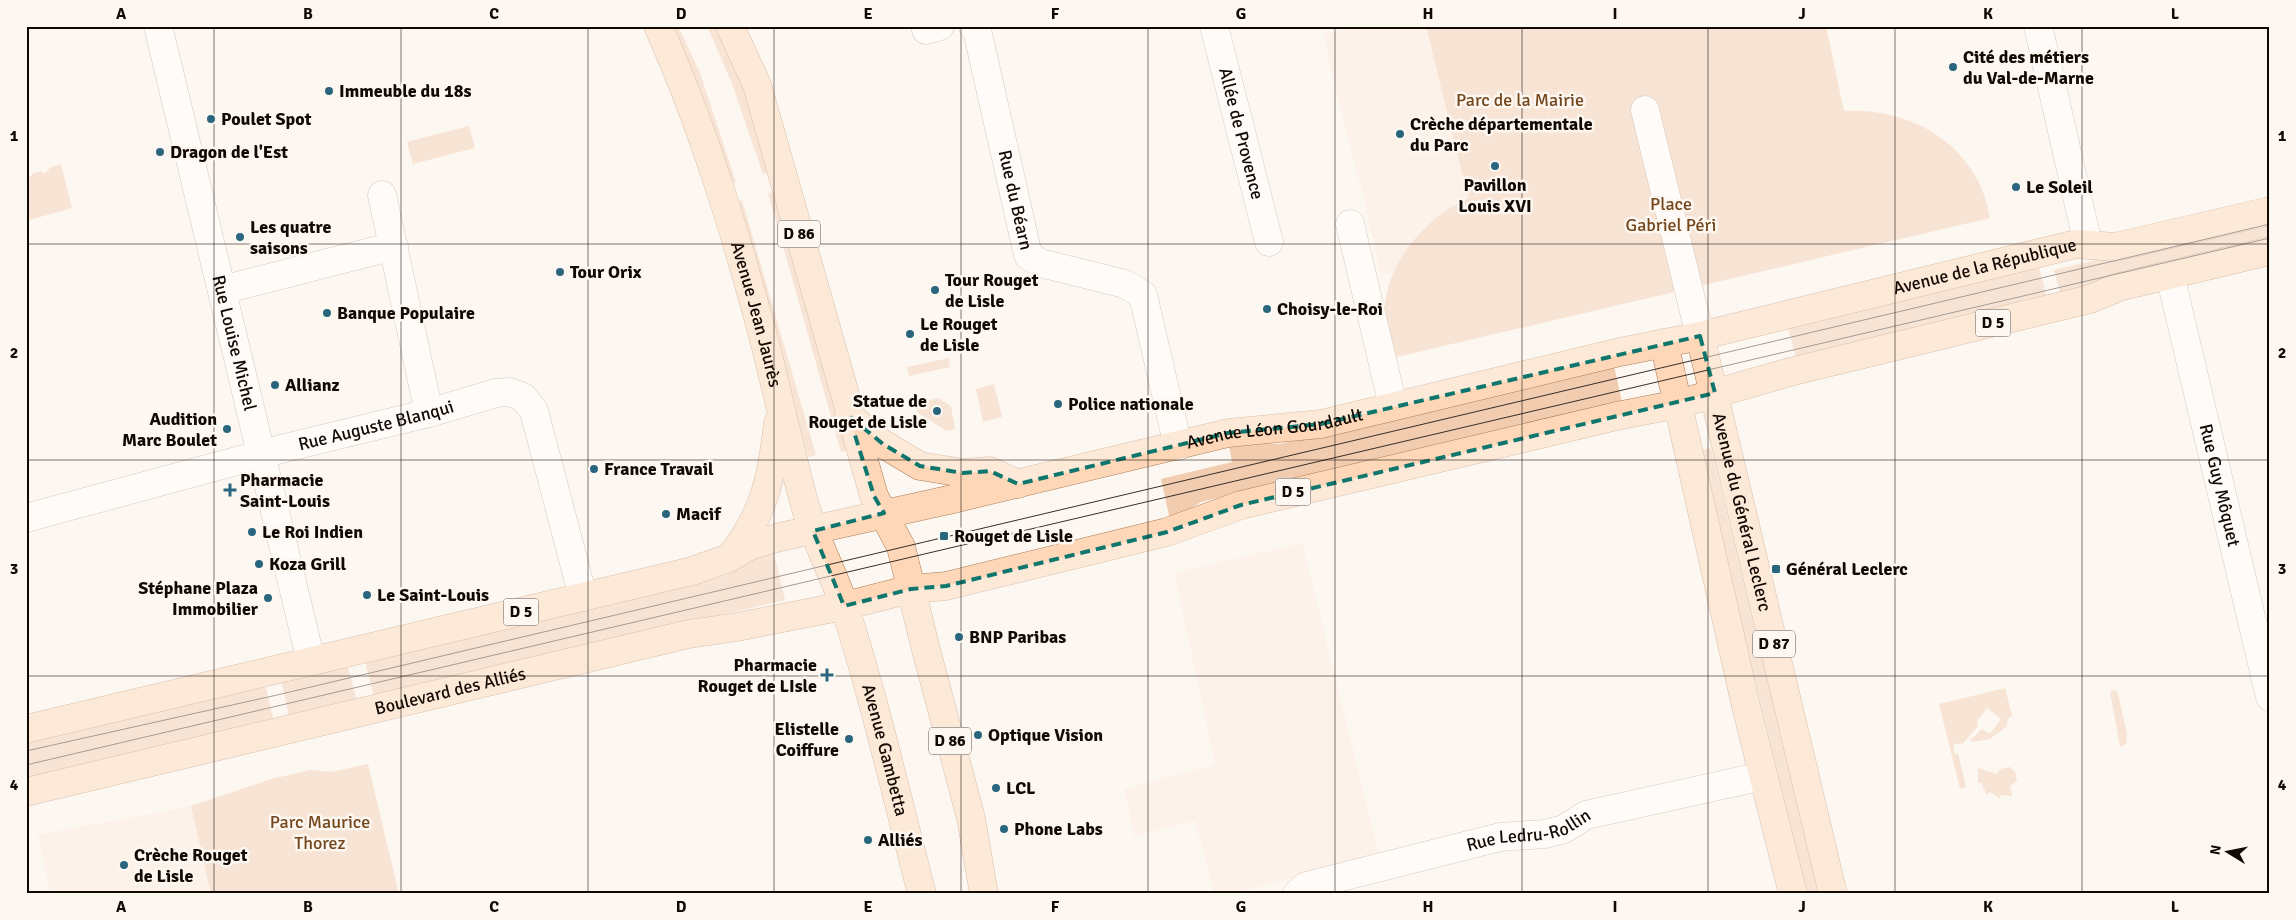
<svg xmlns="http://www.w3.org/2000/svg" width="2296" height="920" font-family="Signika,sans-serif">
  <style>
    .built { fill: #fcece0 }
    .green { fill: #f1ccaf }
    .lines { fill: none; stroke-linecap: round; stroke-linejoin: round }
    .minor-casing { stroke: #ac8f79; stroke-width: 29 }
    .major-casing { stroke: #aa7d59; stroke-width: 29 }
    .minor { stroke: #fff; stroke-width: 28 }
    .major { stroke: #fdd7b7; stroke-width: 28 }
    .tram { stroke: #372e28; stroke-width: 1 }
    .marked { fill: none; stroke: #0f766e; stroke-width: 4; stroke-dasharray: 10 6; stroke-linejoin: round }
    .grid { fill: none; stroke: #130903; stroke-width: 1; stroke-opacity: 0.55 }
    .poi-dot { fill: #29667d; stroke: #fdf7f2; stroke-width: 2 }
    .labels { text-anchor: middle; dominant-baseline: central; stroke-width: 5; stroke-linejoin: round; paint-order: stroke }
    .shield { fill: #fdf7f2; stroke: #59504b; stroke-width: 1 }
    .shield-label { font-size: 16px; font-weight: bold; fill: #130903 }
    .poi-label { font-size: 18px; font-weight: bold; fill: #130903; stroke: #fdf7f2; text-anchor: start }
    .park-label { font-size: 18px; fill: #73451a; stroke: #fdf7f2 }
    .street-label { font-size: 18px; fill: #130903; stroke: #fdf7f2 }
    .neatline { fill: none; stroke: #130903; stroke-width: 2 }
    .grid-label { font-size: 16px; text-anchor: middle; font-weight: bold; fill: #130903 }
  </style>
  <rect width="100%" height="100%" fill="#fdf7f2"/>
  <!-- built -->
  <g class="built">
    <polygon points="1357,26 1426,26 1468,199 1451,207 1421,230 1404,253 1394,272 1380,274 1365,204 1329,63 1324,34"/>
    <polygon points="1302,543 1380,856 1230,894 1214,894 1195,821 1134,836 1124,789 1215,764 1174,573"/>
    <polygon points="191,806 211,894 51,894 37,835"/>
  </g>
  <!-- green -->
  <g class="green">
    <polygon points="671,26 678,26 700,73 736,182 731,184"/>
    <polygon points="707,26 718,26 747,92 770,172 763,174 731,81"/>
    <path d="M1426 26H1826L1844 111C1912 107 1979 146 1990 218L1388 359C1386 344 1383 328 1384 313 1387 261 1423 220 1468 198Z"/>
    <polygon points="469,126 475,148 413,164 407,142"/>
    <polygon points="61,164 72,208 26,221 26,177 27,179 34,173 42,171 44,174 51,167"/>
    <polygon points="775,192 848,450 841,452 768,193"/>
    <polygon points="742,200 816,455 808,457 737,202"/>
    <polygon points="2270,219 2270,244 2060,293 2054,270"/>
    <polygon points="2039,267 2048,302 1797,362 1787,324"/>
    <polygon points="949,358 950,367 909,376 907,367"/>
    <polygon points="1614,366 1622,402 1201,502 1170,520 1161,479 1232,462 1229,446 1248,442 1280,444"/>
    <polygon points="994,384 1002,417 983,422 976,389"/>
    <polygon points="938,398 951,406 955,429 946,431 917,412 916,403"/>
    <polygon points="1711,448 1819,894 1807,894 1792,833 1700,450"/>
    <polygon points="774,553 785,600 374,697 365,661 728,575 729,572 759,557"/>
    <polygon points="347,664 357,701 289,716 281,681"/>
    <polygon points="265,684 274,721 26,779 26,740"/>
    <polygon points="2005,688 2012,715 2008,719 2007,726 1990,739 1972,742 1970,740 1982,729 1990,734 2001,719 1987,708 1977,721 1978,726 1962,745 1961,743 1953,745 1955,754 1958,753 1966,787 1960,789 1939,704"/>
    <polygon points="2117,690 2127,733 2126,744 2120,747 2110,692"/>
    <polygon points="368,764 399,894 211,894 191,806 271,779 311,770 331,772"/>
    <polygon points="2010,767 2015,772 2017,781 2010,786 2012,796 2001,795 2000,798 1990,792 1987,795 1981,783 1978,783 1978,768 1997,774 2000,769"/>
  </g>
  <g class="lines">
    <defs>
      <g id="minor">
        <path id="s1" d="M158 26 311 661"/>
        <path id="s2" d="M973 26 977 30 1028 255 1040 263 1125 284 1143 295 1178 446"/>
        <path id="s3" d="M1214 26 1269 242"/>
        <polyline points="2038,26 2088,244"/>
        <polyline points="926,30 940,26"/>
        <polyline points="1645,110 1700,336"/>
        <polyline points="382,195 429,413"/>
        <polyline points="1350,224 1393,406"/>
        <path id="s4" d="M2170 275 2270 697"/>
        <polyline points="222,290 394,246"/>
        <path id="s5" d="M26 518 285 448 429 413 496 393 510 392 523 397 534 411 583 597"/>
        <path id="s6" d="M1297 894 1306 886 1500 837 1545 834 1564 829 1586 815 1763 776"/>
      </g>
      <g id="major">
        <path id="s7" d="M658 26C702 124 734 228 762 332 777 389 789 448 805 505 815 540 833 572 845 608 875 701 897 798 922 894"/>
        <polyline points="730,26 757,85 874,496 901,547 904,559 925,646 971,818 984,894"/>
        <path id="s8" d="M1700 336 1833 894"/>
        <polyline points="1664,343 1746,706 1793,894"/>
        <polyline points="849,416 883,444 920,466 963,473 990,471 1018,484"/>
        <path d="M732 555C765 513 772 475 778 423"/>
        <path id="s9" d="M26 729 692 571 729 558 751 545 780 537 953 499 1228 433 1321 424 1620 352 1700 336 2076 244 2115 247 2270 211"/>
        <path id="s10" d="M26 792 689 634 737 627 844 606 911 589 946 586 1167 532 1241 505 1617 416 1678 404 1790 372 2090 299 2119 287 2270 251"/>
      </g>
    </defs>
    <!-- minor casing -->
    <use href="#minor" class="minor-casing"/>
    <!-- major casing -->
    <use href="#major" class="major-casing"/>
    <!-- minor -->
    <use href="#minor" class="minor"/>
    <!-- major -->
    <use href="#major" class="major"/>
    <!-- tram -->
    <g class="tram">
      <polyline points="26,751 277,695 2270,224"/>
      <polyline points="26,765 2270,238"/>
    </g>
  </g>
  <!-- marked area -->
  <path d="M0 0H2296V920H0ZM1700 336 1715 393 1241 505 1167 532 946 586 911 589 844 606 813 531 884 513 874 496 849 416 883 444 920 466 963 473 990 471 1018 484 1228 433 1321 424Z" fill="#fdf7f2" fill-opacity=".55" fill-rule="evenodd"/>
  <path class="marked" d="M1700 336 1715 393 1241 505 1167 532 946 586 911 589 844 606 813 531 884 513 874 496 849 416 883 444 920 466 963 473 990 471 1018 484 1228 433 1321 424Z"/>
  <!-- grid -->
  <path class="grid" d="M214 26V894M401 26V894M588 26V894M774 26V894M961 26V894M1148 26V894M1335 26V894M1522 26V894M1708 26V894M1895 26V894M2082 26V894M26 244H2270M26 460H2270M26 676H2270"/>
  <!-- markers -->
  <g class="poi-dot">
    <circle cx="1953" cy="67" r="5"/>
    <circle cx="329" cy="91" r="5"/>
    <circle cx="211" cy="119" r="5"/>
    <circle cx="1400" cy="134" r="5"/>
    <circle cx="160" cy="152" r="5"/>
    <circle cx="1495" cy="166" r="5"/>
    <circle cx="2016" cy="187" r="5"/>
    <circle cx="240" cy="237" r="5"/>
    <circle cx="560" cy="272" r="5"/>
    <circle cx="935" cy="290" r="5"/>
    <circle cx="1267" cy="309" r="5"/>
    <circle cx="327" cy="313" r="5"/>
    <circle cx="910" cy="334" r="5"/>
    <circle cx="275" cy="385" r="5"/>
    <circle cx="1058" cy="404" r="5"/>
    <circle cx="937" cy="411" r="5"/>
    <circle cx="227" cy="429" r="5"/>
    <circle cx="594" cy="469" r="5"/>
    <path d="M227.5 482.5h5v5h5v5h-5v5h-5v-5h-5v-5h5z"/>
    <circle cx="666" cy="514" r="5"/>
    <circle cx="252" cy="532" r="5"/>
    <rect x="939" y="531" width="10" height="10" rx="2.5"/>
    <circle cx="259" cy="564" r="5"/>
    <rect x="1771" y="564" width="10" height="10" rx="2.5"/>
    <circle cx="367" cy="595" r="5"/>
    <circle cx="268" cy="598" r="5"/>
    <circle cx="959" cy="637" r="5"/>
    <path d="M824.5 667.5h5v5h5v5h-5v5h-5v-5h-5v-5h5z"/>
    <circle cx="978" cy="735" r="5"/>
    <circle cx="849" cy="739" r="5"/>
    <circle cx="996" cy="788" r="5"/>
    <circle cx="1004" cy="829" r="5"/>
    <circle cx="868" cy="840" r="5"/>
    <circle cx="124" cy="865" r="5"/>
  </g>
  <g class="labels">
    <!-- shield labels -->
    <g class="shield">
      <rect x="778" y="220.5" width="42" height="27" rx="4"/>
      <rect x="1975.5" y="309.5" width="35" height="27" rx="4"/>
      <rect x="1275.5" y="478.5" width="35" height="27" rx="4"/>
      <rect x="503.5" y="598.5" width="35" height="27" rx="4"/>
      <rect x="1753" y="630.5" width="42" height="27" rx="4"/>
      <rect x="929" y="727.5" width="42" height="27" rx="4"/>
    </g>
    <g class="shield-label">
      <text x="799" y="234">D 86</text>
      <text x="1993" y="323">D 5</text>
      <text x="1293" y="492">D 5</text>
      <text x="521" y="612">D 5</text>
      <text x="1774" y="644">D 87</text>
      <text x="950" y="741">D 86</text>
    </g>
    <!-- poi labels -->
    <g class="poi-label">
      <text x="1963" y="57">Cité des métiers<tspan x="1963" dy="21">du Val-de-Marne</tspan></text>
      <text x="339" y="91">Immeuble du 18s</text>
      <text x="221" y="119">Poulet Spot</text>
      <text x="1410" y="124">Crèche départementale<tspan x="1410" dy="21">du Parc</tspan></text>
      <text x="170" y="152">Dragon de l'Est</text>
      <text x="1495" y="185" text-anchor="middle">Pavillon<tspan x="1495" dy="21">Louis XVI</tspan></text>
      <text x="2026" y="187">Le Soleil</text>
      <text x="250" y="227">Les quatre<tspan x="250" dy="21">saisons</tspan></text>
      <text x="570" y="272">Tour Orix</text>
      <text x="945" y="280">Tour Rouget<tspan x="945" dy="21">de Lisle</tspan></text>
      <text x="1277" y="309">Choisy-le-Roi</text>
      <text x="337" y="313">Banque Populaire</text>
      <text x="920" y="324">Le Rouget<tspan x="920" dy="21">de Lisle</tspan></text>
      <text x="285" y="385">Allianz</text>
      <text x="927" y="401" text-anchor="end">Statue de<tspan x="927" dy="21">Rouget de Lisle</tspan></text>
      <text x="1068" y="404">Police nationale</text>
      <text x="217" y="419" text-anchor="end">Audition<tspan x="217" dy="21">Marc Boulet</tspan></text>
      <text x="604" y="469">France Travail</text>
      <text x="240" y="480">Pharmacie<tspan x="240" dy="21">Saint-Louis</tspan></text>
      <text x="676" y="514">Macif</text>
      <text x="262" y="532">Le Roi Indien</text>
      <text x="954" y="536">Rouget de Lisle</text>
      <text x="269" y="564">Koza Grill</text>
      <text x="1786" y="569">Général Leclerc</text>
      <text x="258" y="588" text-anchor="end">Stéphane Plaza<tspan x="258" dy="21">Immobilier</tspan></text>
      <text x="377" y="595">Le Saint-Louis</text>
      <text x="969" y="637">BNP Paribas</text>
      <text x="817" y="665" text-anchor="end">Pharmacie<tspan x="817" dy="21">Rouget de LIsle</tspan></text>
      <text x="839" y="729" text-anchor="end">Elistelle<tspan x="839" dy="21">Coiffure</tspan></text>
      <text x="988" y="735">Optique Vision</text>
      <text x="1006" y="788">LCL</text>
      <text x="1014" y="829">Phone Labs</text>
      <text x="878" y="840">Alliés</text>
      <text x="134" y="855">Crèche Rouget<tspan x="134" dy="21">de Lisle</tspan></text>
    </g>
    <!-- park labels -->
    <g class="park-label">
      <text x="1520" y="100">Parc de la Mairie</text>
      <text x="1671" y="204">Place<tspan x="1671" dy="21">Gabriel Péri</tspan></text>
      <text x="320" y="822">Parc Maurice<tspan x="320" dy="21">Thorez</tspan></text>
    </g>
    <!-- street labels -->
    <g class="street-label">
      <text stroke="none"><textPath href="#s3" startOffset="111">Allée de Provence</textPath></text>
      <text stroke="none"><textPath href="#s2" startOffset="180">Rue du Béarn</textPath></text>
      <text stroke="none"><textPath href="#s9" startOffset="2015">Avenue de la République</textPath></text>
      <text stroke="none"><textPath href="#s7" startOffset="305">Avenue Jean Jaurès</textPath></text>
      <text stroke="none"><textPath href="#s1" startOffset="326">Rue Louise Michel</textPath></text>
      <text stroke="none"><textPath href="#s5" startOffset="362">Rue Auguste Blanqui</textPath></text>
      <text stroke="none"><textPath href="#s9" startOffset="1286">Avenue Léon Gourdault</textPath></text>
      <text stroke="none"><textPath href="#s4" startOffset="216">Rue Guy Môquet</textPath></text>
      <text stroke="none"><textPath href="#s8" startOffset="181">Avenue du Général Leclerc</textPath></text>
      <text stroke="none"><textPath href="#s10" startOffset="436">Boulevard des Alliés</textPath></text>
      <text stroke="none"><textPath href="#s7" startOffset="760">Avenue Gambetta</textPath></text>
      <text stroke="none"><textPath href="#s6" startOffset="242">Rue Ledru-Rollin</textPath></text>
    </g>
  </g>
  <!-- border -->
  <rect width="2296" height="920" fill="none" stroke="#fdf7f2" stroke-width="55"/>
  <!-- north arrow -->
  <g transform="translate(2228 852) rotate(280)" stroke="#fdf7f2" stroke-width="4" paint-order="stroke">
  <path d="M0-4L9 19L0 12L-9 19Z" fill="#130903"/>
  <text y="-8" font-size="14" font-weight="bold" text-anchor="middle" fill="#130903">N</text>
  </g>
  <rect x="28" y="28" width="2240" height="864" class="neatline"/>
  <g class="grid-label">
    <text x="121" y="19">A</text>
    <text x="308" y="19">B</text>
    <text x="494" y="19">C</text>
    <text x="681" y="19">D</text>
    <text x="868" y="19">E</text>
    <text x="1055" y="19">F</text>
    <text x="1241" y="19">G</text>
    <text x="1428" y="19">H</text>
    <text x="1615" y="19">I</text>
    <text x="1802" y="19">J</text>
    <text x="1988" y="19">K</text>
    <text x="2175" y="19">L</text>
    <text x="14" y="141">1</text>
    <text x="2282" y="141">1</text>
    <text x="14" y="358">2</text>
    <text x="2282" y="358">2</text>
    <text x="14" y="574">3</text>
    <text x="2282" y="574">3</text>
    <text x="14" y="790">4</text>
    <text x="2282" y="790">4</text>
    <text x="121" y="912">A</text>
    <text x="308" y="912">B</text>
    <text x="494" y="912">C</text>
    <text x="681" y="912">D</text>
    <text x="868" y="912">E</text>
    <text x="1055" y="912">F</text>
    <text x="1241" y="912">G</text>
    <text x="1428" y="912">H</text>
    <text x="1615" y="912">I</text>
    <text x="1802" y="912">J</text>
    <text x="1988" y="912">K</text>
    <text x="2175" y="912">L</text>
  </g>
</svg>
